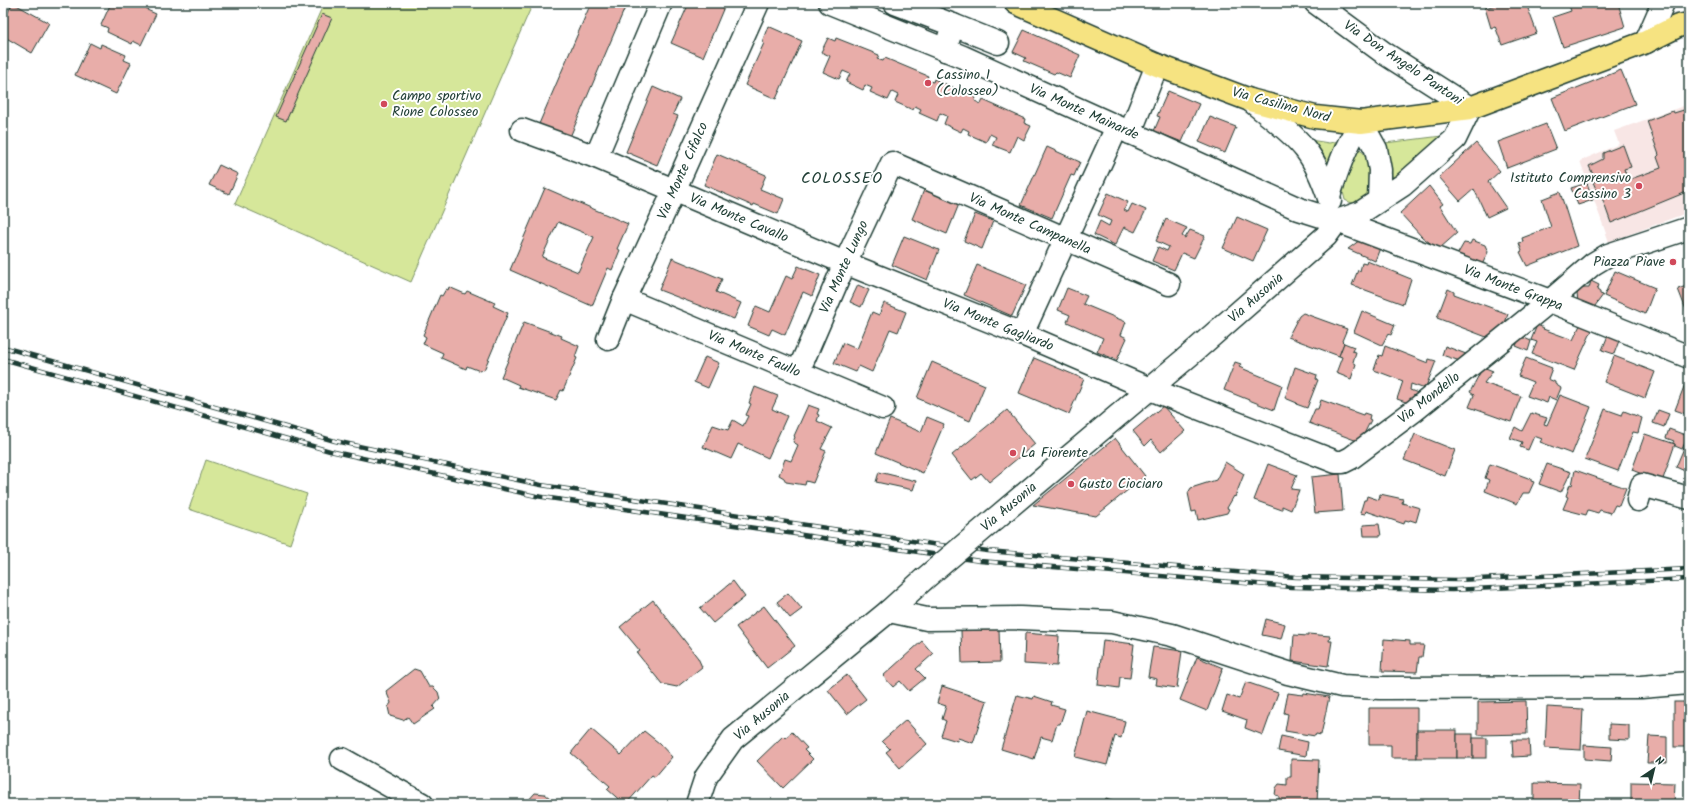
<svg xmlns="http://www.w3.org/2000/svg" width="1692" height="807" font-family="Kalam,sans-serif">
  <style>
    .built { fill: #f8e6e5 }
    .green { fill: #d6e79a; stroke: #7a9267 }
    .building { fill: #e8ada9; stroke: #1f3d34; fill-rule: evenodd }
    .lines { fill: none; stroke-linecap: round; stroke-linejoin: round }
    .minor-casing { stroke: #1f3d34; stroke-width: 25 }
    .major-casing { stroke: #1f3d34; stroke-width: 25 }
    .minor { stroke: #fff; stroke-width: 22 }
    .major { stroke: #f6e381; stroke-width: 22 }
    .rail-casing { stroke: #1f3d34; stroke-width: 4.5 }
    .rail { stroke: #fff; stroke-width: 3; stroke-dasharray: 9; stroke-linecap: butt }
    .minor-bridge-casing { stroke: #1f3d34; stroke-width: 25; stroke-linecap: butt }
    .minor-bridge { stroke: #fff; stroke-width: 22 }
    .poi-dot { fill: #d1495b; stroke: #fff; stroke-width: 1.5 }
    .labels { text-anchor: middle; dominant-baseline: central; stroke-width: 4; stroke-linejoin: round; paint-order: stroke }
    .street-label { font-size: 14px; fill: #1f3d34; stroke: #fff }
    .poi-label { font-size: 14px; fill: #1f3d34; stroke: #fff; text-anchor: start }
    .quarter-label { font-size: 16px; letter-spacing: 1px; fill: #1f3d34; stroke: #fff }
  </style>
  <rect width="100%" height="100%" fill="#fff"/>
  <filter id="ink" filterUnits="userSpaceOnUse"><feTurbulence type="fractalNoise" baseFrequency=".025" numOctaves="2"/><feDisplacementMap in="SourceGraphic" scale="8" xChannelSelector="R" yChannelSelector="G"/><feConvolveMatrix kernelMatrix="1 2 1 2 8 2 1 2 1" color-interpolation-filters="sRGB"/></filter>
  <g filter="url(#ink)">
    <!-- built -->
    <polygon class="built" points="1689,104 1689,212 1609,242 1580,161 1619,144 1614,131"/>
    <!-- green -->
    <g class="green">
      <polygon points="324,3 533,3 411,282 235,204"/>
      <polygon points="1450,135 1434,150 1393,179 1389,161 1377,144"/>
      <polygon points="1310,140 1329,143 1339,141 1331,172"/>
      <path d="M1356 144 1370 161 1372 192C1363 200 1357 207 1345 200L1343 192Z"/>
      <polygon points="206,460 307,494 290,544 189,509"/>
    </g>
    <!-- building -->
    <g class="building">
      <polygon points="13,3 49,23 32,53 3,36 3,21"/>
      <polygon points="111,3 142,3 149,6 147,10 156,14 141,45 133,41 132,44 107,32 108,28 101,25"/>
      <polygon points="591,3 627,3 570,137 539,124"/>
      <polygon points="689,3 721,3 720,6 724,7 703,57 671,43"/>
      <polygon points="1502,3 1526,3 1537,33 1502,45 1495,26 1491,28 1485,8"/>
      <polygon points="1568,3 1618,3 1625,27 1563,47 1553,17 1571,11"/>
      <polygon points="322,14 332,18 286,121 276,117"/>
      <polygon points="768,26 802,41 776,99 745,85 764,43 762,42"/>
      <polygon points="1024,30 1080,55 1070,78 1056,72 1054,74 1024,61 1026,58 1013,52"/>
      <polygon points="828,38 835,41 836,38 879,55 877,59 883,61 885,58 928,76 926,80 933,82 934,79 976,97 975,101 981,104 983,100 1025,119 1024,123 1031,126 1024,140 1017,136 1010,152 992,145 996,137 990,134 986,142 968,134 969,131 963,128 961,132 944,124 947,116 940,113 937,121 919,113 921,109 915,106 913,110 895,102 898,95 892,92 888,100 870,92 872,88 865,85 863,90 846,82 850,74 843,71 839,79 823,72 830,56 821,52"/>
      <polygon points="90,43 100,48 101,44 126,55 124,60 131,63 116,94 75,75"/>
      <polygon points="1621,70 1635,104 1565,131 1552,98"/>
      <polygon points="653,87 680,99 673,114 678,116 657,165 626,152"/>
      <polygon points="1168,91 1199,104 1182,142 1154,131 1160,117 1157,116"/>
      <polygon points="1687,109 1689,114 1689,191 1611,223 1601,195 1599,196 1593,182 1596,181 1589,166 1603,159 1603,153 1623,145 1631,167 1624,169 1628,180 1661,168 1657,157 1659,155 1647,121 1673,111 1674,113"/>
      <polygon points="1210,117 1236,127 1225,153 1199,142"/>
      <polygon points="1546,124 1556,149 1507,168 1498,142"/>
      <polygon points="1476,143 1500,171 1488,182 1506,208 1487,217 1474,189 1460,201 1439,177"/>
      <polygon points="1047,147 1080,162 1074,176 1071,175 1052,218 1021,205"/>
      <polygon points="717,154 766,175 760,189 784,199 778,214 754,204 753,206 704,185"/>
      <polygon points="219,165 238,174 229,194 209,185"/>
      <polygon points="1587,183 1593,200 1578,205 1571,188"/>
      <polygon points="1429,186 1443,204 1440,206 1457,233 1440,248 1438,246 1437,248 1422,237 1400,213"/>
      <path d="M545 188 628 224 617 249 620 250 612 270 608 268 592 306 510 270ZM558 222 594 237 578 272 542 257Z"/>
      <polygon points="924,190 959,204 947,234 912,219"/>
      <polygon points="1560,192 1577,246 1527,266 1520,252 1522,251 1519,243 1523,242 1522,238 1551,227 1542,199"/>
      <polygon points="1108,193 1128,202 1124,210 1128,212 1132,204 1146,210 1135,232 1124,227 1115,245 1094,235 1100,221 1109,226 1111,221 1098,215"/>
      <polygon points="975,214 993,221 982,249 964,241"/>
      <polygon points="1237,217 1267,230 1253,261 1223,248"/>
      <polygon points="1166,219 1187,228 1182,236 1185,238 1190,230 1205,236 1194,258 1182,253 1174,270 1152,261 1158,247 1167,251 1169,247 1156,241"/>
      <polygon points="904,236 939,250 927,280 892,265"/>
      <polygon points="1360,240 1380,248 1375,261 1348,249"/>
      <polygon points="1472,240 1485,245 1488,252 1482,265 1457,255 1464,243 1470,244"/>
      <polygon points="672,258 722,279 716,292 741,303 734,319 659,290"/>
      <polygon points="1367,261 1411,279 1403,304 1352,285 1358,270 1360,271 1362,263 1366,264"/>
      <polygon points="977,265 1026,285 1012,316 964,295"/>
      <polygon points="798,266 820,275 812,296 803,292 785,335 772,329 769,335 748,326 756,306 770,312 786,276 792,279"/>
      <polygon points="1615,271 1655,288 1645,314 1604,296"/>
      <polygon points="1591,281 1599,285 1597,290 1600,292 1600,294 1603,295 1592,310 1578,302 1577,294 1582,288 1589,288"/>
      <polygon points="858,285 869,290 861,307 850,302"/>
      <polygon points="1689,285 1689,314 1688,315 1678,289"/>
      <polygon points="449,287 465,294 467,291 495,303 493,306 508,313 484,370 481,369 480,371 467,366 466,369 441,358 443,353 423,344 426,337 423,335 440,295 442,296 446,289 448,290"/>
      <polygon points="1067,288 1087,296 1083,304 1126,322 1121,335 1127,338 1117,360 1097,352 1103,338 1067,322 1070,315 1058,310"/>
      <polygon points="1448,289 1454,292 1454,294 1508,314 1505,323 1489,338 1437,318"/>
      <polygon points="884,303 906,312 898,332 890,329 872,372 859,366 856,372 834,363 843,343 857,349 872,312 879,315"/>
      <polygon points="1362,311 1395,325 1391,335 1388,334 1382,345 1354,332"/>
      <polygon points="1303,313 1347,329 1342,341 1344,343 1339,356 1288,337 1299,316"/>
      <polygon points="524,322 562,336 561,338 579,346 575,357 577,358 563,391 561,390 556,400 518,387 519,385 501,377"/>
      <polygon points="1581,323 1593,328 1574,370 1532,354 1537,342 1531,340 1537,325 1544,328 1543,329 1573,340"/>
      <polygon points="1609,333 1620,338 1614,354 1602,350"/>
      <polygon points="1520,336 1531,341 1528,351 1516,346"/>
      <polygon points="1344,343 1354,347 1352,351 1356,352 1353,362 1356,364 1351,379 1336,373 1342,357 1339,356"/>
      <polygon points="1385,346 1428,363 1429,359 1436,361 1425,389 1411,384 1410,390 1418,393 1414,405 1397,399 1403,381 1374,370 1379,355 1382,356"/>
      <polygon points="1445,346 1466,354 1463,362 1442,355"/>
      <polygon points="1614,356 1655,372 1645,398 1604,382"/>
      <polygon points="705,357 719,363 708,388 694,382"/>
      <polygon points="1034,358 1084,379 1069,414 1019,393"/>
      <polygon points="1526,358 1552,368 1548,379 1555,382 1555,384 1561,388 1556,400 1549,397 1547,403 1527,396 1533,382 1518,376"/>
      <polygon points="932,362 985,385 970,421 917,398"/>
      <polygon points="1235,362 1241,364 1239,367 1282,385 1274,410 1224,390"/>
      <polygon points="1295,367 1317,375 1316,379 1318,380 1307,408 1296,404 1297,403 1285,398"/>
      <polygon points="1483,367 1493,371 1484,383 1521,396 1511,422 1469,407 1474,395 1470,392"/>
      <polygon points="1685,384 1689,385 1689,415 1675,410"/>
      <polygon points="755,387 778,396 772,409 787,416 768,458 738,444 731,459 703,447 713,425 728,430 733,420 743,426 748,416 746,415 751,404 749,403"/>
      <polygon points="1560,395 1591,407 1572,454 1540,442 1542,439 1534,436 1528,450 1520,447 1522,442 1510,438 1515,427 1522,431 1531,413 1547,418 1544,424 1547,425"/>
      <polygon points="1321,400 1363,415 1364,413 1370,415 1369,419 1371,420 1360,442 1309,423 1315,409 1318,409"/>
      <polygon points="808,405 819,409 817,414 819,415 817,421 832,428 821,449 826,451 813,483 806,481 805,485 786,482 784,478 779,475 785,459 791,461 798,445 793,442 795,437 794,436"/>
      <polygon points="1163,406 1185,431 1161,452 1151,440 1145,446 1133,431"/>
      <polygon points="1605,409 1622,415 1624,411 1642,418 1638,433 1633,432 1618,471 1585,459"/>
      <polygon points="1007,410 1035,444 989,482 981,473 972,480 952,455"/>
      <polygon points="1658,410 1669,414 1664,427 1653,423"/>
      <polygon points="927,417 944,424 923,473 876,453 890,419 921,432"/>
      <polygon points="1669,429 1688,436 1682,449 1675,446 1675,444 1672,444 1674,441 1666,438"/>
      <polygon points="1415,434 1455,450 1445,476 1404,460"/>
      <polygon points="1645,434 1675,444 1662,482 1632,470"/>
      <polygon points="1115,438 1145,476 1096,516 1033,505"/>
      <polygon points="1686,443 1689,443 1689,473 1676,467"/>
      <polygon points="1225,462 1244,474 1235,497 1234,496 1227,508 1229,509 1227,513 1198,520 1196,511 1192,512 1188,493 1191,488 1216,480"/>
      <polygon points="1268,464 1297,475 1291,489 1299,490 1291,510 1282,506 1282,510 1254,500"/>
      <polygon points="1490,464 1531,479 1531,481 1534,482 1529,493 1523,493 1517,504 1485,491 1489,480 1485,478"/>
      <polygon points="1547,464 1571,472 1561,492 1539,484"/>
      <polygon points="1575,470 1626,488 1619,506 1615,505 1611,513 1600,510 1598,513 1588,510 1586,515 1563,509 1568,497 1566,496 1570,484 1572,485"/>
      <polygon points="879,472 916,481 913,490 876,482"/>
      <polygon points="1340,474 1343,511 1315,513 1311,477"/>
      <polygon points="1380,494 1403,499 1402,503 1420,508 1416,522 1410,520 1409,521 1405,520 1404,524 1366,511 1365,514 1360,513 1364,500 1366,500 1367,496 1379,500"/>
      <polygon points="1379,524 1381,536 1364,536 1363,525"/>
      <polygon points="733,581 745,597 713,623 700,608"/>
      <polygon points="788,593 802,609 790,618 777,602"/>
      <polygon points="653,600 698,658 702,667 677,687 662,684 637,653 640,651 620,627"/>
      <polygon points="764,606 795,646 767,668 736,627"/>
      <polygon points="1266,619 1285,624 1281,639 1262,635"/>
      <polygon points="999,629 1000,662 962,663 961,630"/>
      <polygon points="1025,633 1059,636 1057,666 1024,664"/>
      <polygon points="1308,634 1330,636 1329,641 1332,641 1328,666 1292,661 1294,635 1308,636"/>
      <polygon points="1384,639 1410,641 1410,645 1424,645 1422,657 1419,657 1417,672 1382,671"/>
      <polygon points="1103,640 1134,644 1130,678 1120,677 1119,688 1098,685"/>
      <polygon points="922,641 933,654 916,669 925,678 909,691 900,681 893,687 883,676"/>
      <polygon points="1153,647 1182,651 1177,688 1156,685 1157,679 1148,677"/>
      <polygon points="1197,657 1223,668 1207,711 1180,700"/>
      <polygon points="414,669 420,671 429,687 433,687 438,692 440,699 433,707 435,709 413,724 408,717 403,720 390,716 388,707 391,703 386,691"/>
      <polygon points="847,675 866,699 847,714 828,690"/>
      <polygon points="1246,682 1278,693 1263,735 1245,728 1247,720 1222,711 1227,695 1239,699"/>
      <polygon points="942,686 987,701 973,743 958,738 957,741 941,736 946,721 942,719 946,706 937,703"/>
      <polygon points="1288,693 1303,695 1304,693 1329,697 1321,735 1316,734 1315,736 1285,731 1288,714 1284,713"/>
      <polygon points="1017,695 1033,699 1034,696 1052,702 1051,705 1065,709 1060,724 1057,724 1052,740 1041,737 1034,759 1001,749"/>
      <polygon points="1526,701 1527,734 1478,735 1478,702"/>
      <rect x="1674" y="702" width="15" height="45"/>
      <polygon points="1547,707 1583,709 1581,750 1545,748"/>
      <polygon points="1369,708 1417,708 1417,758 1391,758 1391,745 1369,745"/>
      <polygon points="1087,711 1125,721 1121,738 1115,736 1107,765 1075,757"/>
      <polygon points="906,720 927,744 900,768 886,752 890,749 882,741"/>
      <polygon points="1609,724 1629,725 1629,740 1609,739"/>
      <polygon points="591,729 621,755 644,731 659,743 672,757 655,777 652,775 626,804 624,804 607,789 610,786 571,753"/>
      <rect x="1417" y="730" width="40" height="28"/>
      <polygon points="792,732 807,748 804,750 813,759 783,788 757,761 783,736 785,738"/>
      <rect x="1457" y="734" width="16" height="24"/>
      <polygon points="1281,736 1308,742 1306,756 1278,751"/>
      <polygon points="1649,736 1667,737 1667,763 1647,763"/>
      <rect x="1473" y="738" width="14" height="20"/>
      <polygon points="1512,740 1529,740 1530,756 1513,757"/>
      <polygon points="1584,745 1612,747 1611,761 1584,759"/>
      <polygon points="1291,759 1319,760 1317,804 1279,804 1279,796 1275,795 1276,788 1279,784 1287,785 1287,777 1291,777"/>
      <polygon points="1631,782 1675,783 1674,804 1631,804"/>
      <polygon points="1534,783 1580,784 1579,804 1534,804"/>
      <polygon points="535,793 545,794 557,804 525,804"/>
      <polygon points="1106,798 1123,804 1104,804"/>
    </g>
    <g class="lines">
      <defs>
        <g id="minor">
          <polyline points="830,3 963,57 1299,209 1337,221 1550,301 1689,357"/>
          <polyline points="895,3 953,25 945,50"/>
          <polyline points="953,25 998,43"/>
          <polyline points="1646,42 1663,3"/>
          <path d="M1250 100C1268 115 1290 130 1305 149 1317 164 1324 183 1330 201"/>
          <polyline points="522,130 596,157 845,263 1022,334 1150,389 1336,462 1343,462 1351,458 1415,410 1550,301 1593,264 1608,255 1689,228"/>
          <polyline points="1130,133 1157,65"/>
          <polyline points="596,157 661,3"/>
          <path d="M1329 196C1338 168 1345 147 1361 122L1376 149 1380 170 1379 200"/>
          <polyline points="624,299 883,408"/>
          <polyline points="1022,334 1117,127"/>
          <polyline points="608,339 624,299 674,191 758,3"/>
          <polyline points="798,372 845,263 892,163 1169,284"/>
          <polyline points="1638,500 1642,485 1689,498"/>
          <polyline points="995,519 1191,354 1326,236 1337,221 1360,213 1403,185 1455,139 1470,108 1384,53 1316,3"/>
          <polyline points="889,611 927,619 1020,618 1112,622 1172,635 1288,673 1342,686 1380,688 1641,687 1689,683"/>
          <polyline points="342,759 422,804"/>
          <polyline points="697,804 706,777 733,739 889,611 923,580"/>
        </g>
        <polyline id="major" points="1016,3 1157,65 1250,100 1315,117 1361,122 1470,108 1646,42 1678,26 1689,24"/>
      </defs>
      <!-- minor casing -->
      <use href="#minor" class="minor-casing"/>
      <!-- major casing -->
      <use href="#major" class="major-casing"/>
      <!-- minor -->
      <use href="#minor" class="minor"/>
      <!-- major -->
      <use href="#major" class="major"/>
      <defs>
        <g id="rail">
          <polyline points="3,347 335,441 541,485 932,544 988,551 1296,577 1457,580 1689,569"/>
          <polyline points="3,359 330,451 536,496 980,561 1291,587 1452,590 1689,579"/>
        </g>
      </defs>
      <!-- rail casing -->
      <use href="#rail" class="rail-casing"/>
      <!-- rail -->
      <use href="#rail" class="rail"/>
      <defs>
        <polyline id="minor-bridge" points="923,580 995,519"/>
      </defs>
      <!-- minor-bridge casing -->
      <use href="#minor-bridge" class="minor-bridge-casing"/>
      <!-- minor-bridge -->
      <use href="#minor-bridge" class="minor-bridge"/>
    </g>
  </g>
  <!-- markers -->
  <g class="poi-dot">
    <circle cx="928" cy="83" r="4"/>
    <circle cx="384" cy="104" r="4"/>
    <circle cx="1639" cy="186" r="4"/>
    <circle cx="1673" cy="262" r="4"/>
    <circle cx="1013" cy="453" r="4"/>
    <circle cx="1071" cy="484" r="4"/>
  </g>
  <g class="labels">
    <!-- street labels -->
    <g class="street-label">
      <text transform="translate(1403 63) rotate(34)">Via Don Angelo Pantoni</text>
      <text transform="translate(1281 105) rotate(15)">Via Casilina Nord</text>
      <text transform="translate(1084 112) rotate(24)">Via Monte Mainarde</text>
      <text transform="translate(683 171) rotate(-66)">Via Monte Cifalco</text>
      <text transform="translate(739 218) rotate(23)">Via Monte Cavallo</text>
      <text transform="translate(1030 224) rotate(24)">Via Monte Campanella</text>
      <text transform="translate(844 267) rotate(-66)">Via Monte Lungo</text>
      <text transform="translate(1513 288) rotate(21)">Via Monte Grappa</text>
      <text transform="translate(1256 298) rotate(-41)">Via Ausonia</text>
      <text transform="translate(998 325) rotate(22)">Via Monte Gagliardo</text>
      <text transform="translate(754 354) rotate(23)">Via Monte Faullo</text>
      <text transform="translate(1429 398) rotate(-38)">Via Mondello</text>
      <text transform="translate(1009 507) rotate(-40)">Via Ausonia</text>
      <text transform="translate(762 716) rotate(-40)">Via Ausonia</text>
    </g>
    <!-- poi labels -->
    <g class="poi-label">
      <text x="936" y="75">Cassino 1<tspan x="936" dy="16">(Colosseo)</tspan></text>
      <text x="392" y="96">Campo sportivo<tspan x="392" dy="16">Rione Colosseo</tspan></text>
      <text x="1631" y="178" text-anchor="end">Istituto Comprensivo<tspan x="1631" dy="16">Cassino 3</tspan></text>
      <text x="1665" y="262" text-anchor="end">Piazza Piave</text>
      <text x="1021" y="453">La Fiorente</text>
      <text x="1079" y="484">Gusto Ciociaro</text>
    </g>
    <!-- quarter labels -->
    <g class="quarter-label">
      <text x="842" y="178">COLOSSEO</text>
    </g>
  </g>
  <!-- margin -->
  <rect width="1692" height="807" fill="none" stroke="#fff" stroke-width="16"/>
  <rect x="8" y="8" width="1676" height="791" fill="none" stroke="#1f3d34" stroke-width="1.5" filter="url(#ink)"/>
  <!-- north arrow -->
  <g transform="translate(1654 769) rotate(35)" stroke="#ffffff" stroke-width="3" paint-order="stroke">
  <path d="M0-3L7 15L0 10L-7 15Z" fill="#1f3d34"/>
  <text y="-6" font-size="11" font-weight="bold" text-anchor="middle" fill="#1f3d34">N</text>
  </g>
</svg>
